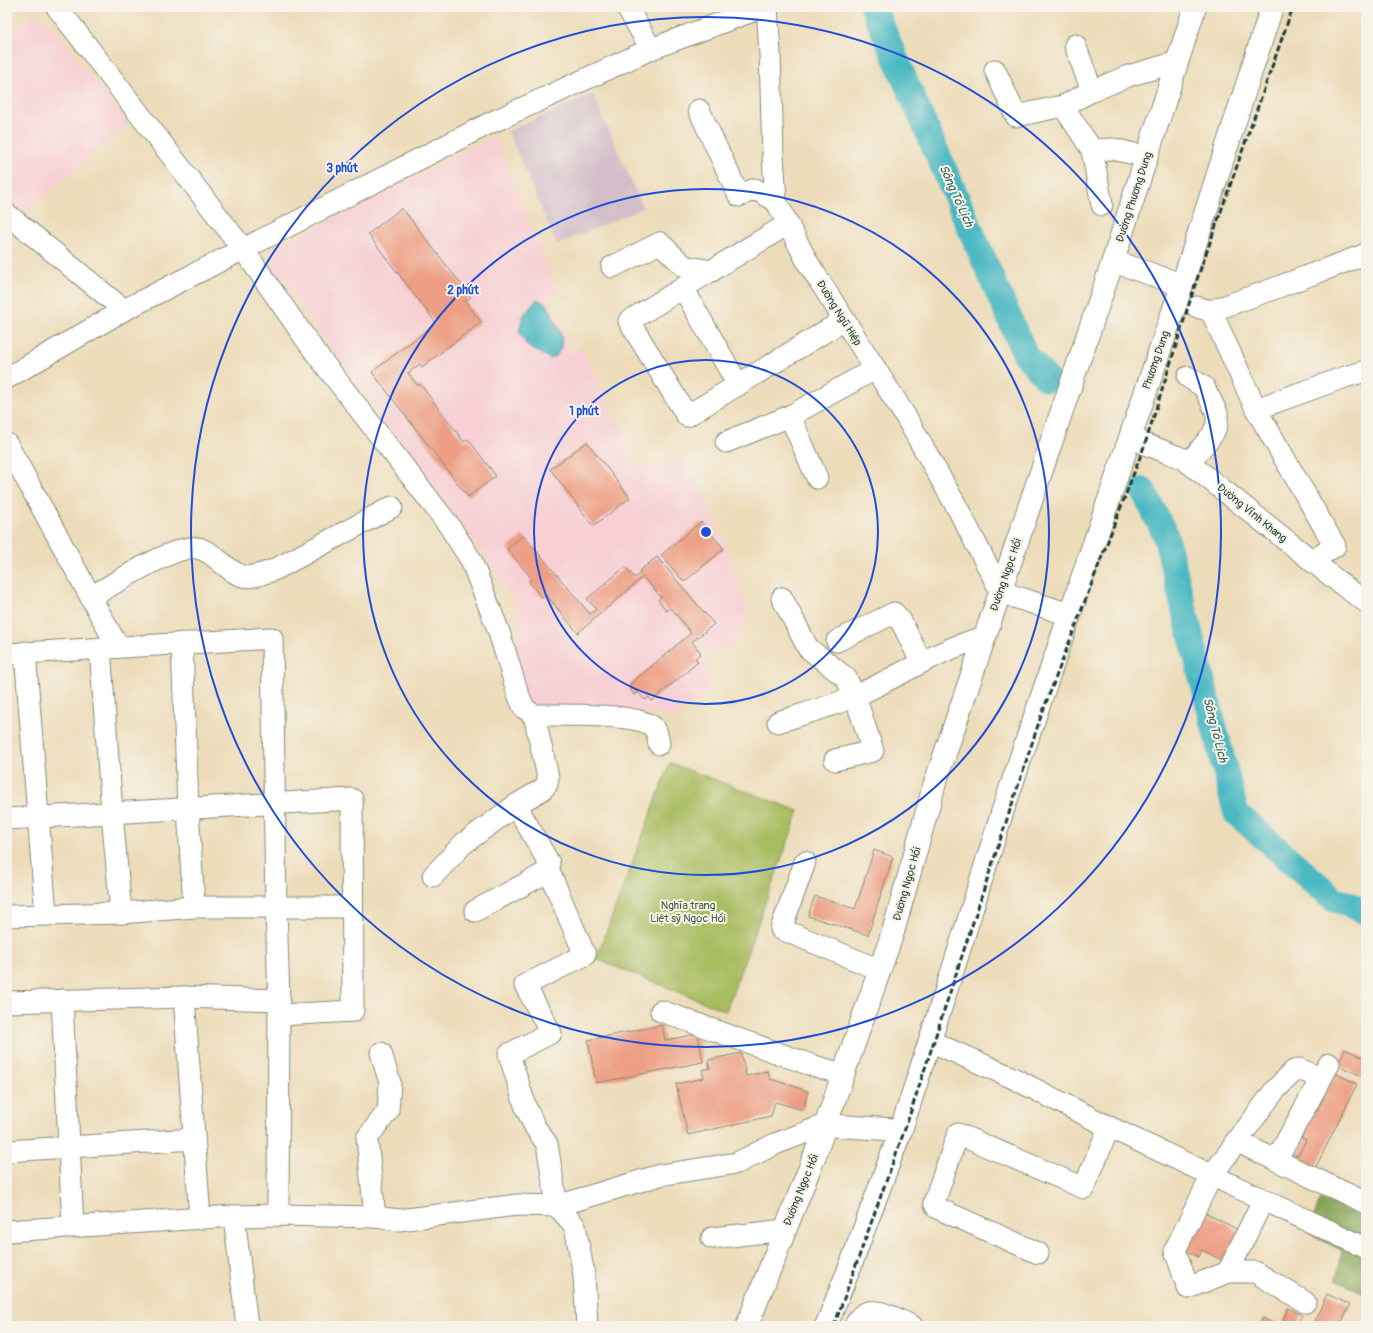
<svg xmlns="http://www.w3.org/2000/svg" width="1373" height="1333" font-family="Pangolin,sans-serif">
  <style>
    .built { fill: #f7cfd4 }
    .industrial { fill: #d2bdc8 }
    .green { fill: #a8bc61; stroke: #647c4a }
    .forest { fill: #86a457; stroke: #527046 }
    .water { fill: #4bb9c3; stroke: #357b7c }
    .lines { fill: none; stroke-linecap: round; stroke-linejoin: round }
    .river { stroke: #4bb9c3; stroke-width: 26 }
    .building { fill: #ed9e84 }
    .minor-casing { stroke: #868c77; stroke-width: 23 }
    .highway-casing { stroke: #868c77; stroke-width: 24 }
    .minor { stroke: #fff; stroke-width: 21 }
    .highway { stroke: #fff; stroke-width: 22 }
    .rail { stroke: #1f3d34; stroke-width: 3; stroke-dasharray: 6 3; stroke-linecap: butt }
    .ring { fill: none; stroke: #1d4ed8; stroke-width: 2 }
    .labels { text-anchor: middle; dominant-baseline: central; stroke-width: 4; stroke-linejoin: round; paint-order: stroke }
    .street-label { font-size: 11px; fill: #1f3d34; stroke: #f7f3e8 }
    .park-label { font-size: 11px; fill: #415d3f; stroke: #f7f3e8 }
    .water-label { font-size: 12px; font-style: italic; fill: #2a5c58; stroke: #f7f3e8 }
    .centre { fill: #1d4ed8; stroke: #f7f3e8; stroke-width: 2 }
    .ring-label { font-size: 12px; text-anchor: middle; font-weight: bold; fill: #1d4ed8; stroke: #f7f3e8; stroke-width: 4; stroke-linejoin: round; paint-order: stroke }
  </style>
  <rect width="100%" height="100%" fill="#f7f3e8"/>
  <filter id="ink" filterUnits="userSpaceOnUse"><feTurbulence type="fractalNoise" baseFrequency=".025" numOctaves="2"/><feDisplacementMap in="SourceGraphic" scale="8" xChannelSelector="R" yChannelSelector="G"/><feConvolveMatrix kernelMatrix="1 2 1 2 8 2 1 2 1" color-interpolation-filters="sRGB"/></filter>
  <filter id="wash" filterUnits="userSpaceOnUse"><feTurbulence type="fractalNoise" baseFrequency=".012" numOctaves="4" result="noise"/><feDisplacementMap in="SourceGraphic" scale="16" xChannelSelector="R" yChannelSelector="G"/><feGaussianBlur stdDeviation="0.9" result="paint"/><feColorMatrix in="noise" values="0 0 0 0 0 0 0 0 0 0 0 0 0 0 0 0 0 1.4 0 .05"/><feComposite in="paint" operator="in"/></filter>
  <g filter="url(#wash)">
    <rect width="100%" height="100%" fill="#eddcba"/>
    <!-- built -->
    <g class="built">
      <polygon points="33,15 49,24 129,123 22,215 7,203 7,31"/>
      <polygon points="495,136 558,292 549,296 571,350 581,347 622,432 632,462 637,466 652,466 686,459 726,545 749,615 736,637 737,647 704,655 711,689 677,716 538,707 522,697 516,633 522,621 512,597 485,556 357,385 271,265 279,246"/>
    </g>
    <!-- industrial -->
    <polygon class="industrial" points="593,94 643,208 557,245 508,131"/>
    <!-- green -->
    <polygon class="green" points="670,763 799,811 726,1011 596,959"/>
    <!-- forest -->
    <polygon class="forest" points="1320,1199 1366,1219 1366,1294 1336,1280 1342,1251 1309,1233"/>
    <!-- water -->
    <polygon class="water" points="537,299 548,305 562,337 561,347 557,355 551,359 527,346 519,331 523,316"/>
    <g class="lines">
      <!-- river -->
      <g class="river">
        <polyline points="873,7 1025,354 1047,379"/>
        <polyline points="1143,490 1165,534 1236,813 1333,898 1366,912"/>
      </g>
    </g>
    <g id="blocks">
      <!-- building -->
      <g class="building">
        <polygon points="402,208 471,297 465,301 481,322 422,367 420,364 408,373 418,386 420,384 464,442 468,439 496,476 468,497 372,372 436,323 368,234"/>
        <polygon points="587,442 630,498 593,526 550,469"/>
        <polygon points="701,522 724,549 684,582 661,555"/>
        <polygon points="523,535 590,614 596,609 587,599 625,567 635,578 641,573 639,571 657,557 714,624 692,642 701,653 695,658 698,662 652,701 649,697 645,700 638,692 634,695 630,689 630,684 691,633 671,608 667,611 658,600 661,597 643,577 578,633 546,595 542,598 529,582 532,579 507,549"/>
        <polygon points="874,850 893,857 868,935 808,916 815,896 855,909"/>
        <polygon points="662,1025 665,1040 698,1034 703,1062 596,1083 588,1040"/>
        <polygon points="1345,1049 1366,1059 1366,1073 1364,1077 1338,1065"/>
        <polygon points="741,1053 746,1076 768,1071 770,1079 808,1091 803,1110 775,1102 771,1116 688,1135 676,1084 704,1078 702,1070 710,1068 708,1060"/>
        <polygon points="1331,1071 1357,1084 1308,1183 1279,1169 1288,1151 1298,1156 1306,1140 1297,1135 1311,1107 1318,1110 1325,1094 1321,1092"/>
        <polygon points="1204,1212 1240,1231 1225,1262 1202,1250 1199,1257 1185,1250"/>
        <polygon points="1327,1294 1350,1305 1340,1326 1312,1326"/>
        <polygon points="1288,1308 1302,1315 1296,1326 1283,1321"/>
        <polygon points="1263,1318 1279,1326 1259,1326"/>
      </g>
    </g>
  </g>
  <g filter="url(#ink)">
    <use href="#blocks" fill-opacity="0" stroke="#868c77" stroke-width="1"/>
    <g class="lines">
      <defs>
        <g id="minor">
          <path d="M57 7 243 249 315 352 448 524 471 560 499 632 518 694 524 708 534 715C555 715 640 713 653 727 657 731 658 738 659 744"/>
          <polyline points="627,7 651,49"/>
          <polyline points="767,7 770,54 773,156 776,201 808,263 906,417 958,509 1001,592"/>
          <polyline points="1075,45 1092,91"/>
          <polyline points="995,70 1016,116 1063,106 1092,91 1128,76 1177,62"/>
          <polyline points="1063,106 1092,150 1113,149 1147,157"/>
          <polyline points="699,110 739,196 755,189 776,201"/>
          <polyline points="1092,150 1102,205"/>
          <polyline points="7,214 124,310"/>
          <polyline points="788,224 629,321 687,416 844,320"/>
          <polyline points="612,267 660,243 684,266 712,271"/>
          <polyline points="683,288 738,385"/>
          <polyline points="1197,307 1211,311 1273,289 1366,254"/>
          <polyline points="1211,311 1256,409 1335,546 1312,561"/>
          <polyline points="1188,377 1204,387 1217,413 1217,424 1213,434 1189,463"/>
          <polyline points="7,378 124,310 486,125 651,49 763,7"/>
          <polyline points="1256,409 1345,377 1366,371"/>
          <polyline points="1131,436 1145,444 1184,459 1345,587 1366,602"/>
          <polyline points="726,442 790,416"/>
          <polyline points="7,444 118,647"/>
          <polyline points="817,478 790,416 875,369"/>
          <path d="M91 597C112 585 175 544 197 548 204 549 211 554 216 558 242 580 244 581 276 569L392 507"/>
          <polyline points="782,598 808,648 846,678 855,696 873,751 835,760"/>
          <polyline points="837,641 894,613 901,621 921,662"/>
          <polyline points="182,643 188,809 194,907"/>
          <polyline points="100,648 112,813 121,913"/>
          <polyline points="25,652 46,915"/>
          <polyline points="7,654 272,638 276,907 279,1000"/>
          <path d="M778 722C803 714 829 707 853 697 897 678 938 649 985 637"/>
          <polyline points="516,805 549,863 549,871 585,955 525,985 551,1033 509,1054 526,1108 535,1127 547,1144 557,1206 575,1226 584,1275 587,1326"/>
          <polyline points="7,819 352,799 353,1011 279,1015"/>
          <polyline points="805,862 781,929 880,970"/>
          <polyline points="433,876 463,844 516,805 543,789 547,784 548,777 534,715"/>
          <polyline points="475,911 549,871"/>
          <polyline points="7,916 121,913 194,907 352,907"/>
          <polyline points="62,1000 73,1227"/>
          <polyline points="7,1002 184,997"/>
          <polyline points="661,1011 811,1065 843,1074"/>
          <polyline points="930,1041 1013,1078 1109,1127 1366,1248"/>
          <polyline points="1236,1141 1366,1203"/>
          <polyline points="7,1151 194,1139"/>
          <polyline points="1276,1160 1329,1064"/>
          <polyline points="234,1216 247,1326"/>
          <polyline points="375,1217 367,1138 388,1111 390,1083 381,1053"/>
          <polyline points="200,1218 184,997 279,1000 278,1215"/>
          <polyline points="7,1231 234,1216 278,1215 375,1217 399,1220 517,1205 557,1206 660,1175 737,1163 775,1144 825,1125"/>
          <polyline points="712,1238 785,1230"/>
          <polyline points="1038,1253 937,1208 934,1202 958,1134 1084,1188 1109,1127"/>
          <polyline points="1228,1272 1263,1200"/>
          <polyline points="1305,1302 1255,1272 1228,1272 1188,1288 1175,1250 1212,1175 1275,1090 1294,1071 1299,1069 1311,1074 1320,1081"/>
          <path d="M855 1326C865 1298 894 1318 912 1326"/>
        </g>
        <g id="highway">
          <polyline points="1113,261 1182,285"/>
          <polyline points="1001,592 1070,615"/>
          <polyline points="825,1125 901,1130"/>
          <polyline points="747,1326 815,1155 893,932 934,786 1113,261 1195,7"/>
          <polyline points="826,1326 851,1264 901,1130 955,963 1003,810 1182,285 1272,7"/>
        </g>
      </defs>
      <!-- minor casing -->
      <use href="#minor" class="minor-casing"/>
      <!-- highway casing -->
      <use href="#highway" class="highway-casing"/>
      <!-- minor -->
      <use href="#minor" class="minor"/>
      <!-- highway -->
      <use href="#highway" class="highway"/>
      <!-- rail -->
      <polyline class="rail" points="834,1326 906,1126 1041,716 1145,444 1195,285 1293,7"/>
    </g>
  </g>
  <!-- distance rings -->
  <g class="ring">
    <circle cx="706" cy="532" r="172"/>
    <circle cx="706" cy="532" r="343"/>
    <circle cx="706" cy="532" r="515"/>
  </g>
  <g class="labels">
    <!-- street labels -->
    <g class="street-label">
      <text transform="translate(1134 197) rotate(-72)">Đường Phương Dung</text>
      <text transform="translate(839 313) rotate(58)">Đường Ngũ Hiệp</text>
      <text transform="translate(1156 360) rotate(-71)">Phương Dung</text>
      <text transform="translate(1252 513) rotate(39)">Đường Vĩnh Khang</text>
      <text transform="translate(1006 575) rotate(-71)">Đường Ngọc Hồi</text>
      <text transform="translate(907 884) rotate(-74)">Đường Ngọc Hồi</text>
      <text transform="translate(801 1190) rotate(-68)">Đường Ngọc Hồi</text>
    </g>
    <!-- park labels -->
    <g class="park-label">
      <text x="688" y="905">Nghĩa trang<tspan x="688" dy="13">Liệt sỹ Ngọc Hồi</tspan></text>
    </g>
    <!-- water labels -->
    <g class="water-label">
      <text transform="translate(956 196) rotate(66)">Sông Tô Lịch</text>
      <text transform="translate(1215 730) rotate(76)">Sông Tô Lịch</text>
    </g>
  </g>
  <circle cx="706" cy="532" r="6" class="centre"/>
  <g class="ring-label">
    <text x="342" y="172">3 phút</text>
    <text x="463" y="294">2 phút</text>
    <text x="584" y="415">1 phút</text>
  </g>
  <!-- margin -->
  <rect width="1373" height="1333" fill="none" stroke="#f7f3e8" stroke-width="24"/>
</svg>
